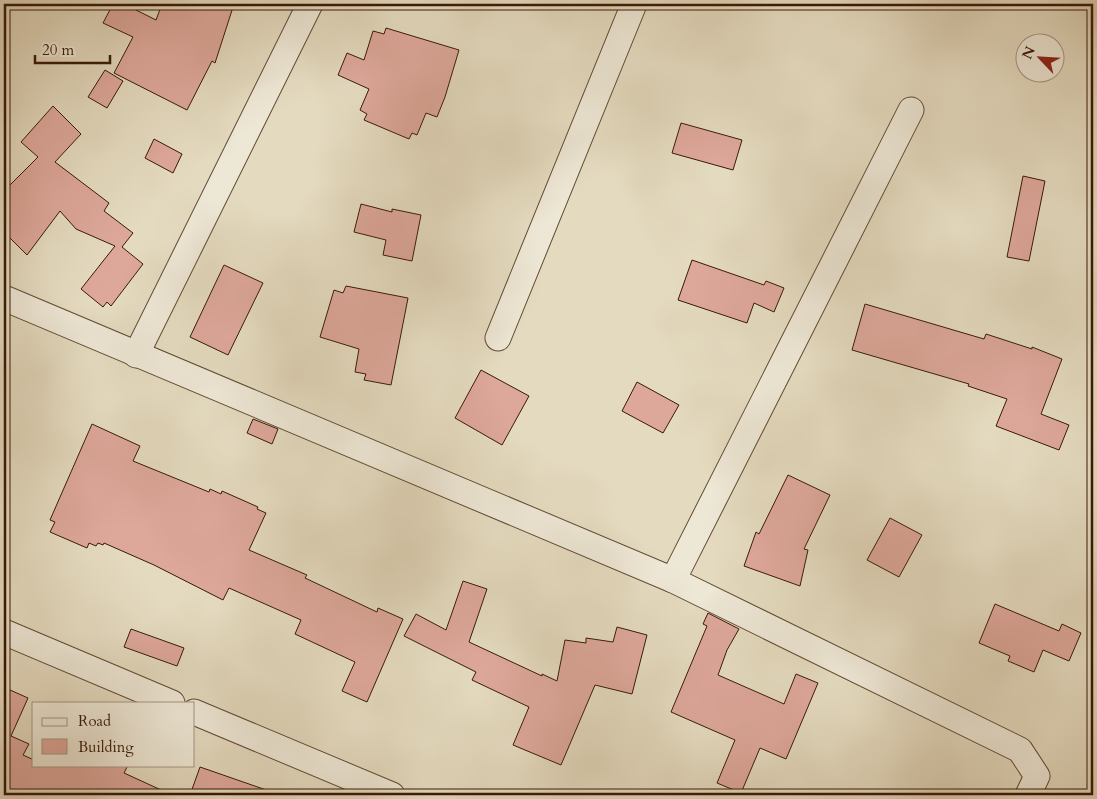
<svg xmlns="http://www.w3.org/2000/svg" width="1097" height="799" font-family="Cardo,serif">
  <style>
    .building { fill: #dda79a; stroke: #381a06 }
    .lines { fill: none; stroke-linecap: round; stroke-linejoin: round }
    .minor-casing { stroke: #634a34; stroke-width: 27 }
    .minor { stroke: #ede7d5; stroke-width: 25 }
  </style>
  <rect width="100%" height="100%" fill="#e4dabf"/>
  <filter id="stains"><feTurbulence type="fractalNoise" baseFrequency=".004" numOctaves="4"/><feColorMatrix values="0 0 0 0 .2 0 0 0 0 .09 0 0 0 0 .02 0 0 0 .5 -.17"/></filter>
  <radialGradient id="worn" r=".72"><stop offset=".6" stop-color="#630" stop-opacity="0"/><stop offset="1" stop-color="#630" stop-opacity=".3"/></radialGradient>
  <!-- building -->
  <g class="building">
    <polygon points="113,4 124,4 156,20 162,4 234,4 215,63 212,61 187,110 114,73 133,37 103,23"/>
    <polygon points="386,28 459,50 445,97 437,117 426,113 417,135 412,133 409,139 364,120 367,114 360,110 369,89 338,75 347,53 364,60 373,31 384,34"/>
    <polygon points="105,70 123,81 107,108 88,97"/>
    <polygon points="53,106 81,134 55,162 109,203 104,211 133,233 122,247 143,264 111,306 107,302 103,307 81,289 115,246 76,229 60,211 27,255 4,232 4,191 38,157 21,142"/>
    <polygon points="681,123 742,140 733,170 672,153"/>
    <polygon points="154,139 182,154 173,173 145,158"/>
    <polygon points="1023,176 1045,181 1029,261 1007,257"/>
    <polygon points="361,204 392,212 392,209 421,215 412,261 383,255 386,240 354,232"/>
    <polygon points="692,260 764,285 766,281 784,288 774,312 754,303 747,323 678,300"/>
    <polygon points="224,265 263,283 228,355 190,337"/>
    <polygon points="346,286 408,298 391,385 364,380 366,374 355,372 359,349 320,337 334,290 343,293"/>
    <polygon points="865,304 984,339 986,334 1032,349 1032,347 1062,359 1041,414 1069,425 1059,450 996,426 1007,399 968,386 969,384 852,350"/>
    <polygon points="481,370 529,396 502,445 455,418"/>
    <polygon points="637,382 679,405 663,433 622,411"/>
    <polygon points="253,419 278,429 272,444 247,433"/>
    <polygon points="92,424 140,446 133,461 209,492 210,489 221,494 222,491 258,507 257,509 266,513 249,550 307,575 305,578 377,612 378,608 403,619 367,702 342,691 355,662 295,634 301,620 229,588 223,600 154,565 104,543 103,545 98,543 96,546 89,543 87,548 50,532 55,522 50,520"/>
    <polygon points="788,475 830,495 804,549 808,550 800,586 744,566 756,532 759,534"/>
    <polygon points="890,518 922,535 899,577 867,560"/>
    <polygon points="463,581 487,589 469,642 542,676 542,674 557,681 565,640 586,643 586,638 613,642 617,627 647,635 632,694 595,685 561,765 513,745 529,707 472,680 476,672 404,636 416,614 446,630"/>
    <polygon points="995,604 1059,631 1062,624 1081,633 1069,661 1043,650 1034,672 1008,661 1010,656 979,643"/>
    <polygon points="708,613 739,629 727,650 718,675 784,704 796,674 818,683 786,759 760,748 741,793 717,783 735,740 671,712 707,626 703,624"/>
    <polygon points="131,629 184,648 177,666 124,647"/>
    <polygon points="10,690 28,698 11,736 29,744 23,755 34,760 34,765 128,765 124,773 172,795 4,795 4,705"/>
    <polygon points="200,767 272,792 272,795 190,795"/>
  </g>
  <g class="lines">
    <defs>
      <g id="minor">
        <polyline points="4,298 673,580 1020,750 1037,776 1028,795"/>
        <polyline points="498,338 634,4"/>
        <polyline points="136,355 310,4"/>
        <polyline points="673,580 911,110"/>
        <polyline points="4,632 172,703"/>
        <polyline points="194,712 392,795"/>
      </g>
    </defs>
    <!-- minor casing -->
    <use href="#minor" class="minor-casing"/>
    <!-- minor -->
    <use href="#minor" class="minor"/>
  </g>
  <!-- margin -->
  <rect width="1097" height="799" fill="none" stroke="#e4dabf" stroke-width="20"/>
  <rect x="5" y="5" width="1087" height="789" fill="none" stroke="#381a06" stroke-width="2.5"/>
  <rect x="10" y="10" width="1077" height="779" fill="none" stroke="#381a06"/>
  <!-- legend -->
  <rect x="32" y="702" width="162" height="65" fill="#ede7d5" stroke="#a59582"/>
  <rect x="42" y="718" width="25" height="8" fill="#ede7d5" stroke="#a59582"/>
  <text x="78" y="726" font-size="15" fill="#381a06">Road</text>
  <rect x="42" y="739" width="25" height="15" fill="#dda79a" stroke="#a59582"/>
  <text x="78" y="752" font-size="15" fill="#381a06">Building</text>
  <!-- north arrow -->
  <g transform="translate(1040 58) rotate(295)"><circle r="24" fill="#ede7d5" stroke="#a59582"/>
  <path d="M0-4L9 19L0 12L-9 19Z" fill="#8f2418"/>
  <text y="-8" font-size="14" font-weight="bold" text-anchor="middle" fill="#381a06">N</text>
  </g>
  <!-- scale -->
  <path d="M35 55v8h75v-8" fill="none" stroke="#381a06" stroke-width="2.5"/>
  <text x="42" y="55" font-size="15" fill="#381a06" stroke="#ede7d5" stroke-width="4" paint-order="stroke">20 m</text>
  <rect width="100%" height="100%" filter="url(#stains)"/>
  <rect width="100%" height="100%" fill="url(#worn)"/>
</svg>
